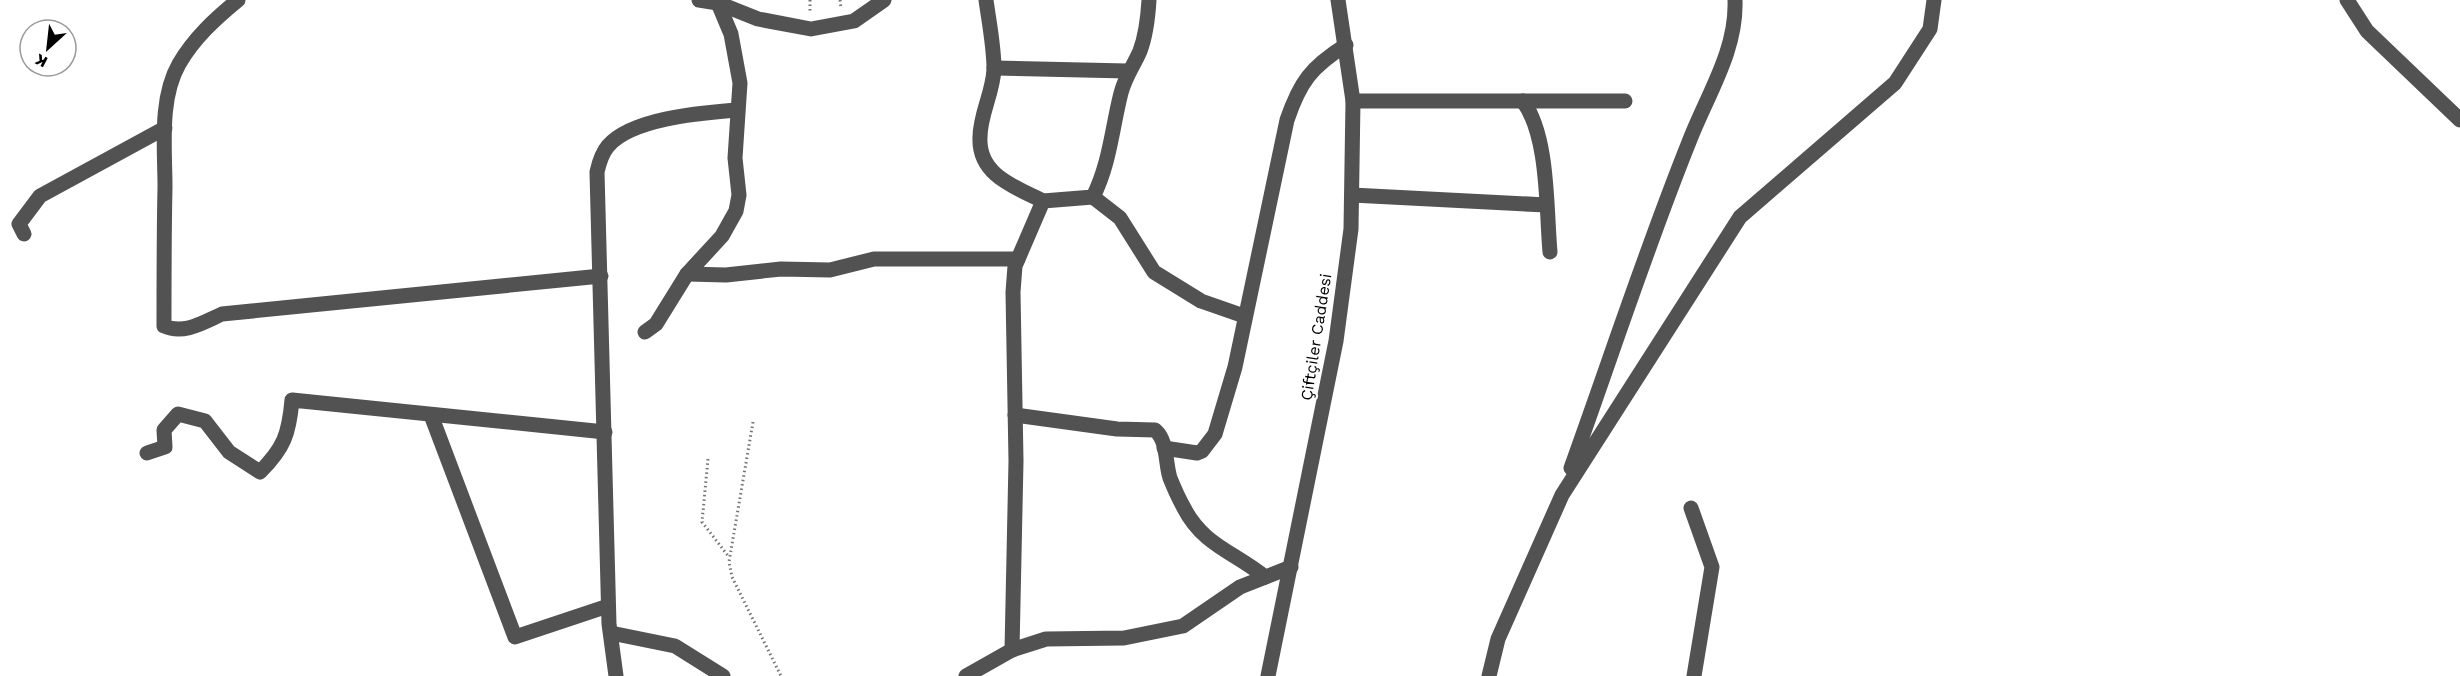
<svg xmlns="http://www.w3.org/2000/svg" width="2460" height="676" font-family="'Work Sans',sans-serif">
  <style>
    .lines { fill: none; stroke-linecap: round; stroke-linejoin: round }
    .path { stroke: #747474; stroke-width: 3; stroke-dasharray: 1.5 3; stroke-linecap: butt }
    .minor { stroke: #525252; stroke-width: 15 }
    .labels { text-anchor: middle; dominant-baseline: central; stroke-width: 4.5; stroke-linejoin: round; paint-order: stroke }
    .street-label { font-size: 16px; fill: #000; stroke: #fff }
  </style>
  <rect width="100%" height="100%" fill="#fff"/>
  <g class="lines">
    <!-- path -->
    <g class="path">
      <polyline points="810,0 810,13"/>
      <polyline points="840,0 841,8"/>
      <polyline points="753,422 729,562 732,577 781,676"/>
      <polyline points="708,459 702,522 729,557"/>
    </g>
    <!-- minor -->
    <g class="minor">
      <path d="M238 0C215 19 194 38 179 64 159 99 165 148 165 187 164 233 164 279 164 326 184 335 204 322 222 314L601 276"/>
      <polyline points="699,0 718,3 758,19 811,29 854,21 884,0"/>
      <path d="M986 0C989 22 994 47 994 69 993 93 980 114 980 137 978 175 1015 187 1043 201"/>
      <polyline points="2347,0 2367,31 2460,120"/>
      <polyline points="994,68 1127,71"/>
      <polyline points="1353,101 1625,101"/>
      <path d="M1523 101C1549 137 1546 208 1550 252"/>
      <polyline points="1352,195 1546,205"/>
      <polyline points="1093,197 1120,218 1154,272 1201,301 1244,316"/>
      <polyline points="24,234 19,224 40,196 165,128"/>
      <polyline points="687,274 726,275 781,269 830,270 874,259 1018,259"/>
      <polyline points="645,332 656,324 687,274 722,236 736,211 739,195 735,158 740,83 731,34 718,3"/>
      <polyline points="431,415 515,637 608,606"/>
      <path d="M1015 415 1117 429 1155 430C1168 441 1165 463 1170 478 1174 488 1179 499 1184 508 1203 545 1234 552 1265 577"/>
      <path d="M1164 448 1197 453 1202 451 1215 434 1235 367 1287 120C1300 82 1311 67 1346 45"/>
      <path d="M147 453 165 447 164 430 178 414 205 421 229 452 260 472C284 448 289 434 292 400L605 432"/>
      <path d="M1571 468C1610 360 1646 249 1689 142 1707 95 1737 51 1735 0"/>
      <polyline points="1691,508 1712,567 1694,676"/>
      <polyline points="611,633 675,646 723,676"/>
      <path d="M1012 650 1016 461 1013 292 1015 266 1043 201 1093 197C1110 163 1112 128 1121 93 1125 77 1134 65 1140 51 1146 35 1148 17 1149 0"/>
      <path d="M616 676 609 624 597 172C599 163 602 153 608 146 632 118 702 113 737 110"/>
      <polyline points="966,676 1012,650 1046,639 1124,638 1183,626 1240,587 1291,567"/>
      <polyline points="1268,676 1336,341 1351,229 1353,101 1338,0"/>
      <polyline points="1489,676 1498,639 1562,495 1740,217 1895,83 1930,29 1934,0"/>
    </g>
  </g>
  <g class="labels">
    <!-- street labels -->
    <g class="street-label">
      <text transform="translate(1316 337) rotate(-81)">Çiftçiler Caddesi</text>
    </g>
  </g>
  <!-- north arrow -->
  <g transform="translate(48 48) rotate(207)"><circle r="28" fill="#ffffff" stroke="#999999" stroke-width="1.5"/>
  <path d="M0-4.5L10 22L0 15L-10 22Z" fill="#000000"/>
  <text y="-9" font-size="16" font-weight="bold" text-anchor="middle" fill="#000000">K</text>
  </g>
</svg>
